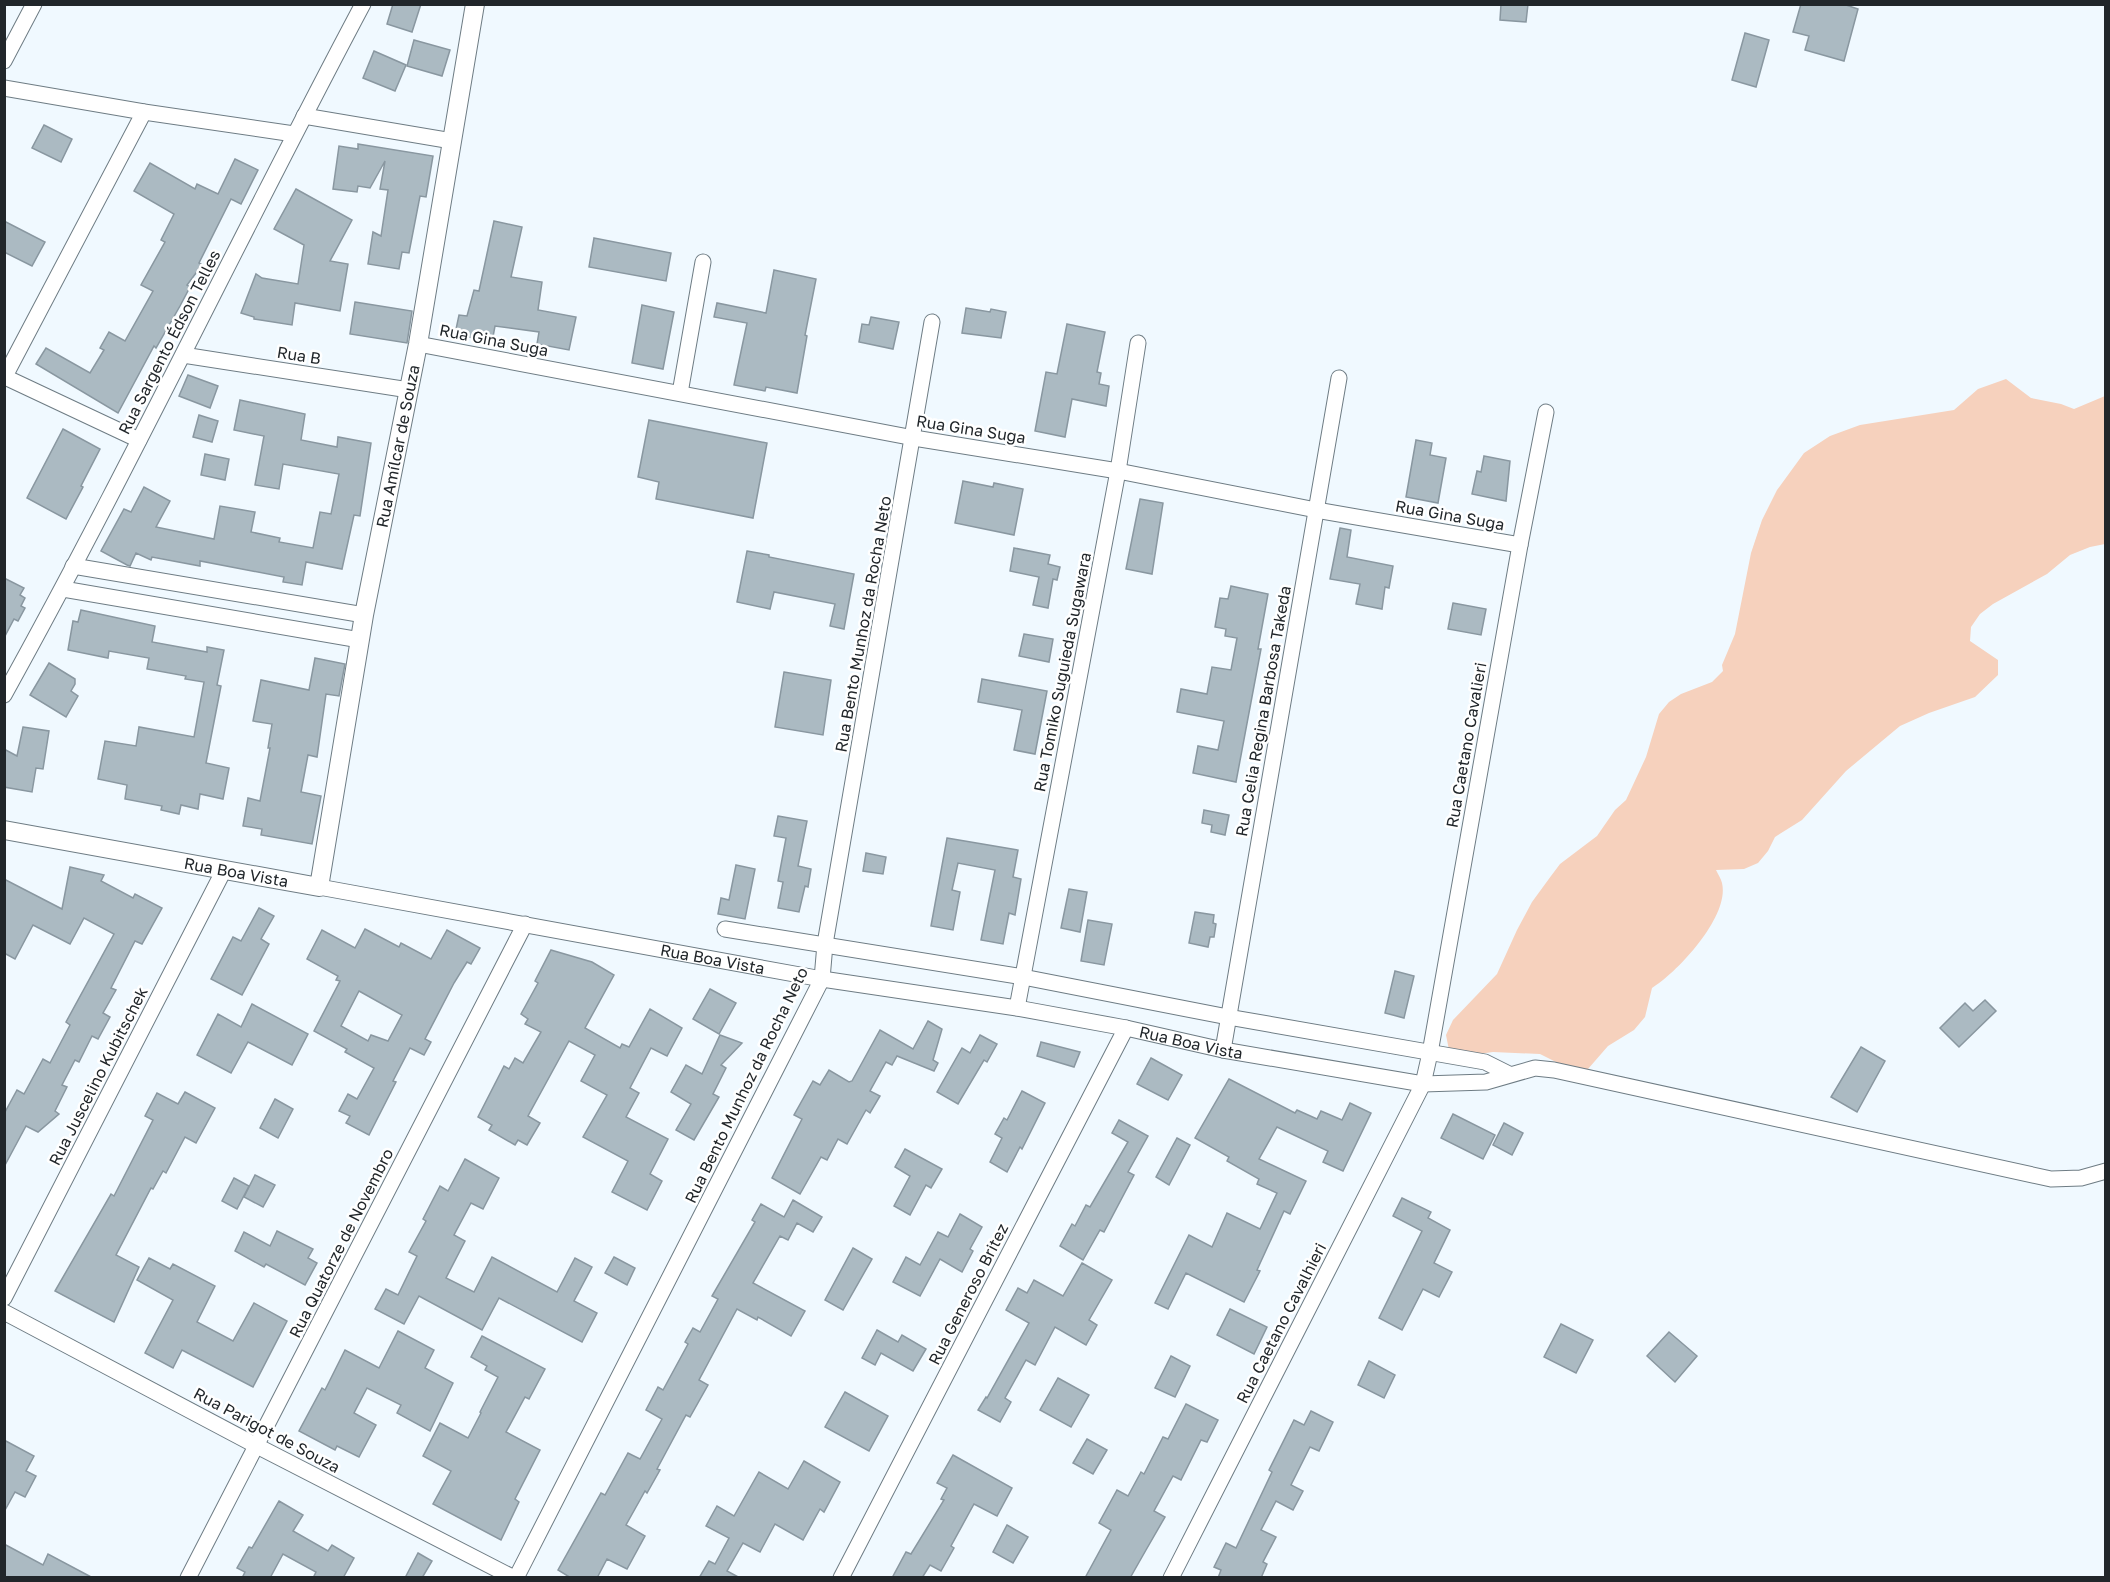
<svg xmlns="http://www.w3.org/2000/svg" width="2110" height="1582" font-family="'Golos Text',sans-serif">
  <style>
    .green { fill: #f6d1bd }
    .building { fill: #abbac2; stroke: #8997a0; stroke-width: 1.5; fill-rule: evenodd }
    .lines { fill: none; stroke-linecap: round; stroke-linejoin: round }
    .minor-casing { stroke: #6e7c84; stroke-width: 17 }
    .tertiary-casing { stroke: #6e7c84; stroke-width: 20 }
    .minor { stroke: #fff; stroke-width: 15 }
    .tertiary { stroke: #fff; stroke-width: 18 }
    .labels { text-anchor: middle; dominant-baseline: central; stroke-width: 5; stroke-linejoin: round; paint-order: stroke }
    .street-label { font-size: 16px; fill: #21262a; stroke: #fff }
  </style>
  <rect width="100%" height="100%" fill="#f0f9ff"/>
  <!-- green -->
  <path class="green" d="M2006 379 2031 398 2061 404 2074 409 2105 396V544L2090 547 2070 555 2047 574 1993 604 1980 614 1971 627 1970 641 1998 660V675L1975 697 1929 713 1900 726 1846 771 1802 820 1775 837 1768 851 1758 863 1744 869 1716 870C1718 874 1721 879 1722 883 1730 916 1678 972 1652 988L1645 1017 1634 1030 1608 1046 1588 1069 1574 1071 1540 1054 1493 1052 1464 1056 1449 1050 1446 1035 1453 1020 1497 974 1517 930 1532 902 1551 876 1560 864 1597 836 1615 810 1626 800 1646 757 1659 714 1669 702 1681 694 1712 682 1723 671 1722 665 1735 634 1751 553 1762 520 1777 490 1804 453 1830 436 1860 425 1954 410 1978 389Z"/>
  <!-- building -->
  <g class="building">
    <polygon points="393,4 421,4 412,32 387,24"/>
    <polygon points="1501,4 1528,4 1526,22 1500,20"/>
    <polygon points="1801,4 1843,4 1858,9 1844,61 1805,50 1809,36 1793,32"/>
    <polygon points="1745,33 1769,40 1756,87 1732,80"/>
    <polygon points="414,40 450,50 442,76 407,66"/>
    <polygon points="374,51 406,65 395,91 363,78"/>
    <polygon points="44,125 72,139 61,162 32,148"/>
    <polygon points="358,144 433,156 426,197 420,196 409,253 402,252 399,269 368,264 373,232 381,236 388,190 380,189 385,161 370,188 358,186 357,192 333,189 339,146 358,149"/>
    <polygon points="235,159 258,170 241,204 231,199 199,263 201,264 196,273 187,285 190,287 180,306 156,348 154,346 118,413 36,364 46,348 90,373 104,350 100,348 109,332 125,341 153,291 141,285 165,242 161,240 174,214 134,191 150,163 195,189 197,184 218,194"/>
    <polygon points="296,189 352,220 330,261 348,264 340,311 295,303 292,325 254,319 254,317 241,313 256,274 262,278 298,284 304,245 274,229"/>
    <polygon points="4,221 45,242 32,266 4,252"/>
    <polygon points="494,221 522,227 511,277 542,282 538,310 576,317 569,350 537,344 539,332 495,326 492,342 455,334 459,315 467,316 474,290 479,291"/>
    <polygon points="594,238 671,253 666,281 589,267"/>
    <polygon points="774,270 816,279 805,335 807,336 797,393 766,387 765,391 734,385 747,323 714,317 717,303 766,313"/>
    <polygon points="355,302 412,311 407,343 350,334"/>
    <polygon points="642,305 674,312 663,369 632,363"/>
    <polygon points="966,308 990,312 991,309 1006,312 1001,338 962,333"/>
    <polygon points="871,317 899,322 893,349 859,342 862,324 869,325"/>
    <polygon points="1067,324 1105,332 1097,372 1101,373 1099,384 1109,386 1106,406 1072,399 1065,437 1035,431 1046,372 1057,374"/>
    <polygon points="188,375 218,386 210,408 179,396"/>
    <polygon points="240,400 305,414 301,440 337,447 338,437 371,443 360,516 354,515 342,569 306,562 302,585 283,582 284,577 200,561 200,566 152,557 151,560 136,553 130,566 127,565 101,551 124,509 131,512 144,487 170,501 156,527 214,539 220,506 255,512 251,532 280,538 279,542 313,548 320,512 331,514 339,474 283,464 279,489 255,485 264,436 234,430"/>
    <polygon points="199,415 218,421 212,442 193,437"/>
    <polygon points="649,420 767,443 753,518 656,499 659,482 638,477"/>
    <polygon points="63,429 100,449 81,486 83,487 66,519 27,498"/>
    <polygon points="1416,440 1432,443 1430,455 1446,458 1438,503 1406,497"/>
    <polygon points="205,454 229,459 225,480 201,475"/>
    <polygon points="1484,456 1510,461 1506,501 1472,494 1477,471 1481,472"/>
    <polygon points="963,481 993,487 994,483 1023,489 1014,535 955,523"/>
    <polygon points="1140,499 1163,503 1152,574 1126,569"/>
    <polygon points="1340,528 1351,530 1347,557 1393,566 1389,588 1385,587 1382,609 1356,604 1360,584 1330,579"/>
    <polygon points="1014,548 1050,555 1048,564 1060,567 1057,580 1053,579 1048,608 1033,605 1039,577 1010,571"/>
    <polygon points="747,551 769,555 769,557 854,574 844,629 830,626 835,604 774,592 770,609 737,602"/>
    <polygon points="4,578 24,588 20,595 25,598 21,606 25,608 18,621 14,619 4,638"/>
    <polygon points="1231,586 1268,594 1258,649 1261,649 1236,782 1193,773 1198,746 1218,750 1224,721 1177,712 1181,689 1207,694 1212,667 1231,670 1237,638 1225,636 1226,629 1215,627 1220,598 1228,599"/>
    <polygon points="1453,603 1486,609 1481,635 1448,629"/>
    <polygon points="81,610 155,626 152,642 207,652 207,647 224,650 217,685 221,686 206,763 229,768 223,799 200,794 198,809 181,805 179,814 161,810 162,806 125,799 127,785 98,779 105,741 136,746 139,727 194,737 204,682 185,679 186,676 147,669 149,658 109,651 108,658 68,650 73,621 78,622"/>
    <polygon points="1024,634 1053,639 1049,662 1019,656"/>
    <polygon points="315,658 345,664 339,696 326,694 317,757 308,755 301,792 321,796 312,844 261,835 262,829 243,826 248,798 260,801 270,748 268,748 272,724 253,721 261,680 309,690"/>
    <polygon points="49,663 75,679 75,684 71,691 78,696 66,717 30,695"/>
    <polygon points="784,672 831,680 823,735 775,727"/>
    <polygon points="982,679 1047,691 1035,754 1014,750 1022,710 978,702"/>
    <polygon points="23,727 49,731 43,769 36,768 32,792 4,787 4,749 17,756"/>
    <polygon points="1204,810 1229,815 1225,835 1211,832 1212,825 1202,823"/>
    <polygon points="778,816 807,821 798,866 811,869 808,887 805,886 799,912 778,908 783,882 778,881 786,838 774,836"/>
    <polygon points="947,838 1018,850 1013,877 1021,879 1015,915 1009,913 1003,944 981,940 995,870 958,863 952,890 960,892 953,930 931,926"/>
    <polygon points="866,853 886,857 883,874 863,871"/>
    <polygon points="736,865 755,869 745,919 718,914 721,898 729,900"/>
    <polygon points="70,867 104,875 101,881 133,898 135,894 162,908 142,944 135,941 111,988 116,990 103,1013 110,1017 98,1039 92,1036 79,1062 75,1060 62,1085 67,1087 55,1111 59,1114 38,1132 26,1126 4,1167 4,1114 17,1090 24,1094 43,1059 50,1063 70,1025 66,1022 114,934 84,918 70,944 33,925 15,959 4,953 4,879 62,909"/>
    <polygon points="1069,889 1087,892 1080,932 1061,928"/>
    <polygon points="259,908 274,916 261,939 269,944 242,995 211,979 233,937 241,941"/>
    <polygon points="1195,912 1214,915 1213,923 1216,924 1214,937 1210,937 1208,947 1189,943"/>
    <polygon points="1088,920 1112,924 1104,965 1081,961"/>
    <path d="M365 929 399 947 401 943 431 959 447 930 480 948 471 964 467 962 454 983 425 1039 431 1042 424 1055 410 1048 393 1081 396 1082 369 1135 346 1123 350 1116 339 1111 348 1094 357 1099 374 1068 345 1052 347 1049 314 1031 340 981 336 980 338 976 307 959 322 930 355 948ZM359 991 402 1015 388 1041 371 1035 368 1041 341 1026Z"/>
    <polygon points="551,950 592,962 614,975 585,1028 620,1048 622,1044 629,1047 650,1009 682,1028 667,1056 651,1048 630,1088 639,1093 626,1117 668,1139 650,1174 662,1181 647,1210 612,1192 628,1161 583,1137 607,1095 581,1081 595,1055 569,1041 528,1116 540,1123 527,1145 518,1140 515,1145 489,1130 492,1125 478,1117 504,1066 509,1069 515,1058 523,1063 541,1032 525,1024 528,1019 521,1014 538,983 535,981"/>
    <polygon points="1395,971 1414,976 1404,1018 1385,1013"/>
    <polygon points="710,989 736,1003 719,1034 693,1019"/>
    <polygon points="1985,1000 1996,1011 1959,1047 1940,1028 1965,1003 1973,1011"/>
    <polygon points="252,1004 308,1034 292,1065 248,1042 231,1073 197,1055 218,1014 241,1027"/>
    <polygon points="928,1021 942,1029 933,1060 938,1063 934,1071 897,1056 892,1065 886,1062 870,1091 880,1096 870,1113 866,1110 847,1144 838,1139 827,1160 821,1157 800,1194 772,1178 802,1119 794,1115 813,1081 820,1085 829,1070 849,1082 852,1081 880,1030 913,1049"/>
    <polygon points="720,1035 742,1043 721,1065 726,1068 713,1094 719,1097 694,1140 676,1130 691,1104 671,1092 686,1065 702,1074"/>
    <polygon points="980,1035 997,1044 987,1062 984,1060 958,1104 937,1092 962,1048 970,1053"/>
    <polygon points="1041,1042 1080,1052 1074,1067 1037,1056"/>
    <polygon points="1861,1047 1885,1061 1857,1112 1831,1097"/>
    <polygon points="1151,1058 1182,1075 1168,1100 1137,1084"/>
    <polygon points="1229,1079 1295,1113 1297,1110 1317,1119 1321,1111 1342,1120 1350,1103 1371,1113 1343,1171 1323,1162 1328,1151 1277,1127 1259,1159 1306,1181 1290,1214 1284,1211 1257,1270 1260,1271 1244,1302 1186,1273 1168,1309 1155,1303 1189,1235 1212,1247 1227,1213 1260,1229 1277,1193 1257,1184 1259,1179 1227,1161 1229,1157 1195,1138"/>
    <polygon points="1022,1091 1045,1103 1022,1149 1020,1147 1007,1172 990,1162 1002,1138 995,1134 1004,1118 1007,1120"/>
    <polygon points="185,1092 215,1108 196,1143 185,1137 166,1173 163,1171 153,1189 151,1188 116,1255 139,1267 114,1322 55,1291 111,1194 114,1196 153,1120 145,1116 157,1093 178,1104"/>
    <polygon points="275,1099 293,1109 278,1138 260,1128"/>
    <polygon points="1453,1114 1495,1135 1483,1159 1441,1138"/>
    <polygon points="1119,1120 1148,1136 1128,1172 1134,1175 1104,1232 1100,1230 1083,1260 1060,1246 1072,1224 1075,1226 1086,1205 1090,1207 1128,1142 1112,1133"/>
    <polygon points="1504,1123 1523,1133 1512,1155 1493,1145"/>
    <polygon points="1177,1138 1190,1145 1169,1185 1156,1177"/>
    <polygon points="905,1149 942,1169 931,1188 926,1185 910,1215 894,1206 910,1176 895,1167"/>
    <polygon points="465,1159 499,1178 483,1209 471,1203 454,1235 465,1241 446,1278 474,1292 492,1257 557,1292 575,1258 592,1267 574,1301 597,1313 582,1342 499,1298 482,1330 419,1296 404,1324 375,1309 386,1289 398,1295 417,1256 409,1252 426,1221 423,1219 440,1186 448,1191"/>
    <polygon points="255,1175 275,1185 263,1207 244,1197"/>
    <polygon points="234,1178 249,1186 237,1209 222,1201"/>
    <polygon points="1402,1198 1431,1212 1428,1218 1450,1230 1434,1263 1452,1272 1439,1297 1423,1289 1402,1330 1379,1318 1422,1231 1393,1216"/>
    <polygon points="793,1200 822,1217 813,1232 797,1223 788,1240 780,1236 753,1283 805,1311 791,1336 758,1317 757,1320 737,1309 699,1380 708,1385 690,1417 686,1415 657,1469 660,1470 647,1493 645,1491 640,1500 626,1525 645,1536 627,1569 607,1559 597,1578 571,1578 558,1570 601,1493 605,1495 628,1453 640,1459 662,1419 646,1410 658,1387 663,1390 688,1344 685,1342 693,1328 700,1332 718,1299 712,1296 755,1222 752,1220 761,1204 784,1217"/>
    <polygon points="960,1214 982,1227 970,1249 973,1251 962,1272 940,1259 920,1296 893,1282 906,1257 920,1265 938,1232 948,1237"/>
    <polygon points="277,1231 313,1249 308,1258 317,1263 305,1285 266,1264 264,1267 235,1251 244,1232 270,1246"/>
    <polygon points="853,1248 872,1259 843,1310 825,1300"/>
    <polygon points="614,1257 635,1268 627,1285 605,1273"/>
    <polygon points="149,1258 170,1269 173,1264 215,1286 197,1322 233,1341 254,1303 287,1321 253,1387 182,1350 173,1368 145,1353 173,1300 137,1280"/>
    <polygon points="1082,1263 1112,1280 1089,1320 1097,1325 1086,1345 1055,1327 1035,1365 1026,1360 1005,1398 1011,1402 1000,1422 978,1410 986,1397 987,1398 1029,1323 1006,1310 1018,1288 1027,1293 1034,1280 1063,1296"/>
    <polygon points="1230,1309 1267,1327 1254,1354 1217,1335"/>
    <polygon points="1561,1324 1593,1340 1576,1373 1544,1357"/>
    <polygon points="877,1330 898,1342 902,1335 926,1349 913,1371 881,1353 875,1365 862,1358"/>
    <polygon points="398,1331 434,1350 425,1368 453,1383 430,1431 397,1413 401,1405 367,1388 354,1413 376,1425 359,1457 337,1446 335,1450 299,1431 322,1388 325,1390 345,1350 379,1368"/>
    <polygon points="1669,1332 1697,1356 1675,1382 1647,1356"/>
    <polygon points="482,1336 545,1369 529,1399 525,1397 506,1432 540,1450 515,1499 519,1502 501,1540 433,1504 451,1471 423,1456 440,1423 468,1438 481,1413 480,1412 498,1377 485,1370 487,1366 471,1357"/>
    <polygon points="1171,1356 1190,1366 1175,1397 1155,1388"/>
    <polygon points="1369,1361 1395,1375 1384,1398 1358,1385"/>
    <polygon points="1058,1378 1089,1395 1071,1427 1040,1410"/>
    <polygon points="845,1392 888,1416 869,1451 825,1427"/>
    <polygon points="1186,1404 1218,1420 1207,1442 1201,1440 1181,1480 1173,1476 1154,1511 1165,1517 1146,1550 1130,1578 1085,1578 1111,1530 1099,1523 1117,1490 1128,1496 1141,1472 1144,1474 1163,1437 1168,1439"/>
    <polygon points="1311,1411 1333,1422 1319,1451 1310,1447 1291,1485 1303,1491 1293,1510 1276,1501 1261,1530 1276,1537 1263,1562 1267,1564 1261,1578 1218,1578 1221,1570 1214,1567 1226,1543 1236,1548 1272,1472 1269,1470 1294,1420 1304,1425"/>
    <polygon points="1087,1439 1107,1450 1093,1474 1073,1463"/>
    <polygon points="4,1440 34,1456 26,1471 36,1476 25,1497 15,1492 4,1512"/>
    <polygon points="953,1455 1012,1488 997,1516 974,1504 951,1546 954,1548 941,1571 930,1565 922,1578 892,1578 906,1552 911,1554 944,1500 941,1499 947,1488 937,1483"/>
    <polygon points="804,1461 840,1482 824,1512 820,1509 803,1540 775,1524 760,1552 743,1543 727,1571 740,1578 699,1578 709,1561 715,1564 729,1538 706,1526 717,1506 734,1516 759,1472 788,1489"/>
    <polygon points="279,1501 303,1515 293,1531 328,1551 332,1545 354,1558 343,1578 313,1578 316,1572 283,1554 270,1578 242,1578 245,1572 237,1568 249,1547 252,1548"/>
    <polygon points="1007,1525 1028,1537 1013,1563 993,1552"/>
    <polygon points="4,1544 43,1565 48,1554 93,1578 4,1578"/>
    <polygon points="418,1553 432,1561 422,1578 405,1578"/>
  </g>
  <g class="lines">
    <defs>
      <g id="minor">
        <polyline points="4,61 34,4"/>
        <polyline points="4,88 144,112 294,134"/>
        <polyline points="304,116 452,141"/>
        <polyline points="418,344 914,438 1118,471 1316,510 1520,545"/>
        <polyline points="183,355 409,390"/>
        <polyline points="5,377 139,440"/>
        <polyline points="4,378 144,112"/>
        <polyline points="680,393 703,262"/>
        <polyline points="73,566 364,615"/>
        <polyline points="63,589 360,640"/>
        <path d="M4 695C130 468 241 233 363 4"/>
        <path id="s1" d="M319 887 822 979 1017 1008 1126 1028 1223 1050 1423 1084 1486 1082 1535 1068 1554 1070 2051 1179 2081 1178 2106 1171"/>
        <polyline points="725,929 1023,977 1228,1017 1485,1062 1509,1074"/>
        <polyline points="1017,1008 1118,471 1138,343"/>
        <polyline points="1223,1050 1339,378"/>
        <polyline points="4,1298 224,870"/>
        <polyline points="4,1312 257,1446 514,1578"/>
        <polyline points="188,1578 525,924"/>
        <polyline points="516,1578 822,979 825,944 932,322"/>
        <polyline points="841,1578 1126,1028"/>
        <polyline points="1171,1578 1423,1084 1430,1053 1520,545 1546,412"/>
      </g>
      <g id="tertiary">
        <path id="s2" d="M4 830 319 887 364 615 418 344 475 4"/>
      </g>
    </defs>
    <!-- minor casing -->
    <use href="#minor" class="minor-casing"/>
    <!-- tertiary casing -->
    <use href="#tertiary" class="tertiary-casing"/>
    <!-- minor -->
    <use href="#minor" class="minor"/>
    <!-- tertiary -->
    <use href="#tertiary" class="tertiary"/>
  </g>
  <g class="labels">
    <!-- street labels -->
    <g class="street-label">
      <text transform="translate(494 340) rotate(11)">Rua Gina Suga</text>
      <text transform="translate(169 342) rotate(-63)">Rua Sargento Édson Telles</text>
      <text transform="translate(299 355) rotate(9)">Rua B</text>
      <text transform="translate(971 429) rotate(9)">Rua Gina Suga</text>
      <text stroke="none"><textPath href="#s2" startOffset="768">Rua Amílcar de Souza</textPath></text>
      <text transform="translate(1450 515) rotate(10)">Rua Gina Suga</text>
      <text transform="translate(863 624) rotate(-80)">Rua Bento Munhoz da Rocha Neto</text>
      <text transform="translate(1062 672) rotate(-79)">Rua Tomiko Suguieda Sugawara</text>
      <text transform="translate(1263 711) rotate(-80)">Rua Celia Regina Barbosa Takeda</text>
      <text transform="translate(1466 745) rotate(-80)">Rua Caetano Cavalieri</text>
      <text stroke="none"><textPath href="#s2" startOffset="236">Rua Boa Vista</textPath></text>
      <text stroke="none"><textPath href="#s1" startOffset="400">Rua Boa Vista</textPath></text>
      <text stroke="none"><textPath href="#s1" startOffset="886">Rua Boa Vista</textPath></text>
      <text transform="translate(98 1076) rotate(-63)">Rua Juscelino Kubitschek</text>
      <text transform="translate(746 1085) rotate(-64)">Rua Bento Munhoz da Rocha Neto</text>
      <text transform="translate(341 1243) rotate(-63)">Rua Quatorze de Novembro</text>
      <text transform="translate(968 1294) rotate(-63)">Rua Generoso Britez</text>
      <text transform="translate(1281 1323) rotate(-63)">Rua Caetano Cavalhieri</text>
      <text transform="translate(267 1430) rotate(28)">Rua Parigot de Souza</text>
    </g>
  </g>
  <!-- border -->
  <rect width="2110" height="1582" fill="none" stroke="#21262a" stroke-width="12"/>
</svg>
